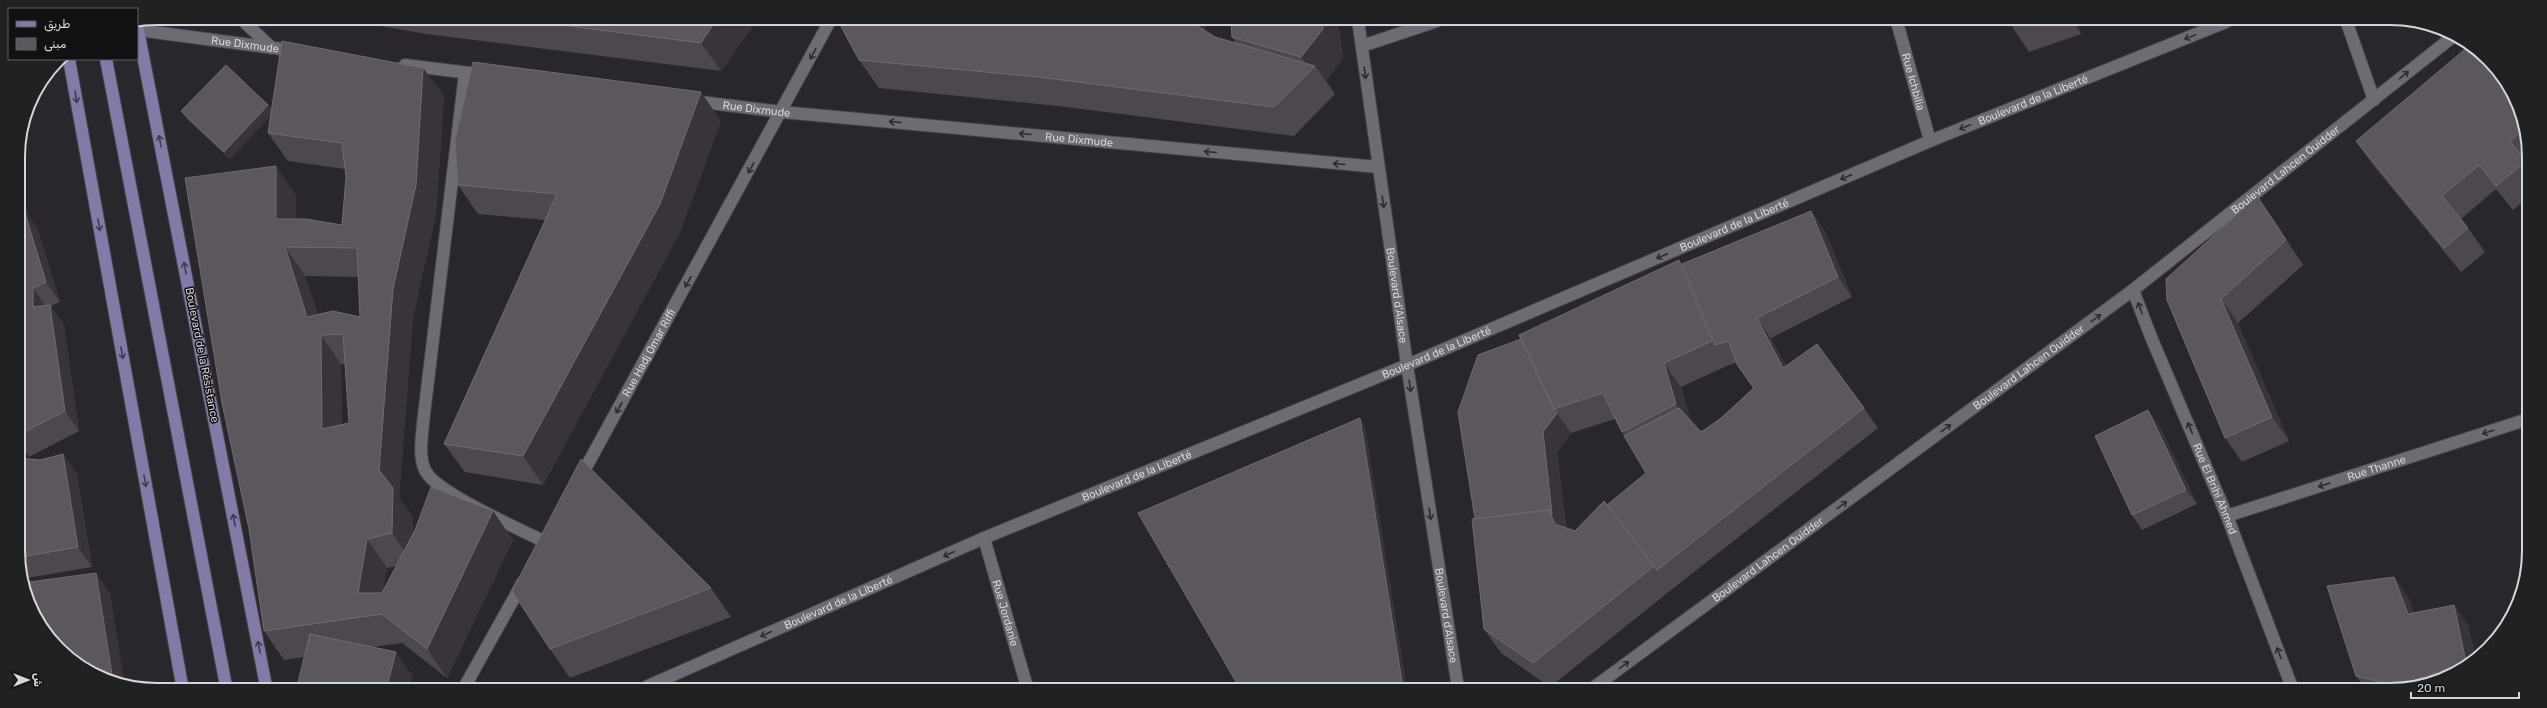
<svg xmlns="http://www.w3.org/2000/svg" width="2547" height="708" font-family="Rubik,'Noto Sans Arabic',sans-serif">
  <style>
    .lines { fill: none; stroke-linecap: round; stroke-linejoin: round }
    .street-casing { stroke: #454248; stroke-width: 14 }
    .secondary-casing { stroke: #454248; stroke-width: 14 }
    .primary-casing { stroke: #454248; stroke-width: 14 }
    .street { stroke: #6f6b73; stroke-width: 12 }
    .secondary { stroke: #6f6b73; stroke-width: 12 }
    .primary { stroke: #827ba8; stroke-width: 12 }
    .wall { fill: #4d484e; fill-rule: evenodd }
    .shaded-wall { fill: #39343a }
    .building { fill: #5c575c; stroke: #6f6b70; fill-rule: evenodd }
    .oneway { stroke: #2d2b30 }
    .oneway2 { stroke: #3e3b4f }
    .labels { text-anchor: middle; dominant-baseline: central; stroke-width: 3; stroke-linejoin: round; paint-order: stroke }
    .street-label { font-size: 11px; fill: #d7d5d9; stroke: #111013 }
    .rim { fill: none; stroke: #d7d5d9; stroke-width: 2 }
  </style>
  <rect width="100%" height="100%" fill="#29262c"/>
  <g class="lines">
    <defs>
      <g id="street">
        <polyline points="240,18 272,48"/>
        <path id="s1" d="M1358 20 1407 365 1458 688"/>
        <path id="s2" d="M1897 22 1930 141"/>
        <polyline points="2347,23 2374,100"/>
        <path id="s3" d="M138 30 297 51"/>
        <polyline points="1362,46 1437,21"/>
        <polyline points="405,65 486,75"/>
        <path d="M465 73 423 423C422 437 418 458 426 472 439 494 520 529 545 542"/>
        <path id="s4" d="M693 101 782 112 1378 167"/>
        <path id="s5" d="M2133 290 2151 337 2227 516 2293 690"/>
        <path id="s6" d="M2227 516 2525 420"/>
        <path id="s7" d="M984 538 1027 687"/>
        <path id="s8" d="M648 686 984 538 1407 365 1930 141 2226 22"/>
        <path id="s9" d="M1593 688 2133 290 2455 35"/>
      </g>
      <g id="secondary">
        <path id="s10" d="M579 480 831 19"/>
        <polyline points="465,686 523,582"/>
      </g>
      <g id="primary">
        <polyline points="137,25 266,686"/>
        <polyline points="69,59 182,685"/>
        <polyline points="106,59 226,686"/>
      </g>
    </defs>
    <!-- street casing -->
    <use href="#street" class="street-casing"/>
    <!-- secondary casing -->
    <use href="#secondary" class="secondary-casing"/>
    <!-- primary casing -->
    <use href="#primary" class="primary-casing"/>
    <!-- street -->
    <use href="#street" class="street"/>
    <!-- secondary -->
    <use href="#secondary" class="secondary"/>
    <!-- primary -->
    <use href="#primary" class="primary"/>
  </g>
  <!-- wall -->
  <g class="wall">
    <polygon points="334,18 758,19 721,71 426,34"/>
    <polygon points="837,19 1207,20 1204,30 1215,37 1236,43 1232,37 1231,20 1338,20 1343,58 1326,81 1335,94 1294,136 1058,106 879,88 859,60"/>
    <polygon points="2009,22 2077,22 2081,34 2029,52"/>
    <polygon points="2494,65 2526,130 2526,199 2513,210 2496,189 2461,219 2468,228 2485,252 2461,272 2373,165 2356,141"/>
    <path d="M423 68 444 96 436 214 413 317 399 498 413 517V535L493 511 513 540 447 678 402 643 372 647 413 676 304 657 284 660 264 631 249 529 222 403 296 195V219L342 225 346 177 345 169 288 161 268 133 271 115 230 159 187 119 181 111 268 105 272 110ZM305 276 358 277 360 317 318 315ZM341 364H345L349 423 342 424ZM396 566 383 590 387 568Z"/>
    <polygon points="721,121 680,232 543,485 465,472 444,444 545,220 478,214 458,185"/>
    <polygon points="19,196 28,213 27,214 38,230 60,302 51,306 64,325 79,431 29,457 20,444"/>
    <path d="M1811 211 1825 231 1852 297 1771 338 1786 366 1864 408 1878 428 1671 590 1550 687 1501 653 1484 629 1521 339 1679 260 1682 264ZM1736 363 1738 366 1753 388 1720 419 1701 432 1691 421 1681 387 1729 365ZM1615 419 1622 432 1646 473 1607 505 1575 531 1566 528 1557 452 1571 433Z"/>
    <polygon points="2274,220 2303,265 2238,323 2289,441 2242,462 2225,438 2167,300"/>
    <polygon points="2159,425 2197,504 2142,530 2132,515"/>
    <polygon points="63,454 77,474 92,567 21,579 20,458 40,460"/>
    <polygon points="2394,577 2408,597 2414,613 2454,605 2468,625 2476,659 2443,680 2399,690 2366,690 2356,676"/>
    <polygon points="711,588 731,617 570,678 550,649"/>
  </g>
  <!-- shaded-wall -->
  <g class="shaded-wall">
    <polygon points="717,19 758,19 721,71 701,43"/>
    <polygon points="1182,20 1207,20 1198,43"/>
    <polygon points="1322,20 1338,20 1343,58 1326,81 1315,66 1311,70 1301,57"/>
    <polygon points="2073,22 2077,22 2081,34"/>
    <polygon points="423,68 444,96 436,214 413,317 399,498 413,517 412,562 392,533 379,470 393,289"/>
    <polygon points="701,92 721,121 680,232 543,485 523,456"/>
    <polygon points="268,105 273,113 230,159 224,152"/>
    <polygon points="276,166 296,195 296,248 276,219"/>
    <polygon points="19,196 28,213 19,200"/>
    <polygon points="2257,196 2274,220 2303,265 2286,240"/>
    <polygon points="24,210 38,230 60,302 46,282"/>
    <polygon points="1811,211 1825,231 1852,297 1838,277"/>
    <polygon points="285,247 305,276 324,335 321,335 341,364 343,457 322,429 307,317"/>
    <polygon points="1679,260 1696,284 1715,345 1712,341"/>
    <polygon points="33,288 47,308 33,307"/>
    <polygon points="2221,299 2238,323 2289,441 2272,417"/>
    <polygon points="50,305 64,325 79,431 65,411"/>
    <polygon points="1757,318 1771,338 1797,388 1783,368"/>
    <polygon points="1664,363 1681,387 1693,428 1676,404"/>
    <polygon points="2148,410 2159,425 2197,504 2186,490"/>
    <polygon points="1557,413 1571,433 1557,452 1566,534 1555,524 1549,510 1543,432"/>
    <polygon points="1360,418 1365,426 1407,688 1403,688"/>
    <polygon points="63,454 77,474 92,567 78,547"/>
    <polygon points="493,511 513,540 447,678 427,649"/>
    <polygon points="367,539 387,568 379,614 358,593"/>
    <polygon points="96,573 110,593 125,685 121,685 113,681"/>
    <polygon points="2394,577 2408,597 2422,634 2408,614"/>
    <polygon points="2454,605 2468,625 2476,659 2468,664 2466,662"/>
    <polygon points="396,652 413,676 410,686 387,686"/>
  </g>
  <!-- building -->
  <g class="building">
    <polygon points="515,19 717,19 701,43"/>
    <polygon points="837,19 1188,20 1215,37 1315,66 1274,107 1038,77 859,60"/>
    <polygon points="1231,20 1322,20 1323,29 1301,57 1232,37"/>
    <path d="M282 41 423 68 416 185 393 289 379 470 393 488 392 533 367 539 358 593H382L415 530 431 487 493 511 427 649 382 614 264 631 249 529 222 403 185 178 276 166V219H306L342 225 346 177 342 143 268 133ZM285 247 357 248 360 317 333 311 307 317ZM343 334 349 423 322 429 321 335Z"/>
    <polygon points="2470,45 2494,65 2525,128 2510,141 2526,161 2496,186 2479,165 2442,196 2468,228 2444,248 2356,141"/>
    <polygon points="473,62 701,92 660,204 523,456 444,444 557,194 458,185 455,140"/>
    <polygon points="226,65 268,105 224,152 181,111"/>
    <polygon points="2257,196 2286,240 2221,299 2272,417 2225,438 2167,300 2166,279"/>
    <polygon points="24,210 46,282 33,288 33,307 50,305 65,411 20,434 19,213"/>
    <polygon points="1811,211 1838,277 1757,318 1783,368 1817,344 1864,408 1657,570 1607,505 1646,473 1624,436 1679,408 1701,432 1720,419 1754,388 1738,366 1728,341 1715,345 1682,264"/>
    <polygon points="1679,260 1712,341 1664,363 1676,404 1622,432 1603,393 1554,409 1519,335"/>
    <polygon points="1521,339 1554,409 1557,413 1543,432 1552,514 1549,510 1475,519 1458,412 1478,355"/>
    <polygon points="2148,410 2186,490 2132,515 2095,436"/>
    <polygon points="1360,418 1403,688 1239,687 1138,513"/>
    <polygon points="63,454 78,547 21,557 20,458 40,460"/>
    <polygon points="581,459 711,588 550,649 512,591"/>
    <polygon points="1604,501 1654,566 1533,663 1484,629 1472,519 1549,510 1555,524 1575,531"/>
    <polygon points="96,573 113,681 58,649 32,613 22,583"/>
    <polygon points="2394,577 2408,614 2454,605 2466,662 2397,686 2356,676 2327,586"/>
    <polygon points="310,634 396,652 387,686 297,686"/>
  </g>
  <!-- one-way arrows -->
  <defs><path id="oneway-shaft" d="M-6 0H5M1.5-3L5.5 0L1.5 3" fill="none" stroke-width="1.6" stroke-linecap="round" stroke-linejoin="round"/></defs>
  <g class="oneway">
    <use href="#oneway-shaft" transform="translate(2190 37) rotate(158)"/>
    <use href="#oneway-shaft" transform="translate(813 54) rotate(118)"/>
    <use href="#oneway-shaft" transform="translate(1365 73) rotate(82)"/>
    <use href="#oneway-shaft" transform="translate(2404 75) rotate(-39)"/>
    <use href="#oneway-shaft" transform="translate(895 122) rotate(-175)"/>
    <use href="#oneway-shaft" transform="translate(1965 127) rotate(158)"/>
    <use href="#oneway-shaft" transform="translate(1025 134) rotate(-175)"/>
    <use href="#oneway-shaft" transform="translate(1210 152) rotate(-175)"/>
    <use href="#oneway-shaft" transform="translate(1339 164) rotate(-175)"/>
    <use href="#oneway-shaft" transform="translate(751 168) rotate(119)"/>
    <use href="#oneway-shaft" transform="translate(1846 177) rotate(157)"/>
    <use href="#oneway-shaft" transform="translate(1383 202) rotate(82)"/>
    <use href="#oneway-shaft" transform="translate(1662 256) rotate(157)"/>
    <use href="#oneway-shaft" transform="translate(688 282) rotate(119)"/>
    <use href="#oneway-shaft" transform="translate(2140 308) rotate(-110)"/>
    <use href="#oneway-shaft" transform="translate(2096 318) rotate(-36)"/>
    <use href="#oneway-shaft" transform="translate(1410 386) rotate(81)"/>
    <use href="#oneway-shaft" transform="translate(619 408) rotate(119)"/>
    <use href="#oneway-shaft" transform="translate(1946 428) rotate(-36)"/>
    <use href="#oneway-shaft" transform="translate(2190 428) rotate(-113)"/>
    <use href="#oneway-shaft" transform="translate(2488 432) rotate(162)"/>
    <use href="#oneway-shaft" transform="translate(2324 485) rotate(162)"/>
    <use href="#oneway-shaft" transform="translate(1842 505) rotate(-36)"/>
    <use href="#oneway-shaft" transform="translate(1430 514) rotate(81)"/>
    <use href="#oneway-shaft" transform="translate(949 554) rotate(156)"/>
    <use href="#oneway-shaft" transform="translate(766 634) rotate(156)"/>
    <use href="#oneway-shaft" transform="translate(2279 653) rotate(-111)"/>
    <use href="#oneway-shaft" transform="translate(1624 665) rotate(-36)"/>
  </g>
  <g class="oneway2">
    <use href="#oneway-shaft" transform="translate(76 97) rotate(80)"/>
    <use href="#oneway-shaft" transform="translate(160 141) rotate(-101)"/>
    <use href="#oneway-shaft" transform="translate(99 225) rotate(80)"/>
    <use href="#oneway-shaft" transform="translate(185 268) rotate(-101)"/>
    <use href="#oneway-shaft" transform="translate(122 353) rotate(80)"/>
    <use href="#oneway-shaft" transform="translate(145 481) rotate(80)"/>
    <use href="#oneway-shaft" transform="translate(234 520) rotate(-101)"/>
    <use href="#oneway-shaft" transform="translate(259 647) rotate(-101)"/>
  </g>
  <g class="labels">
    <!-- street labels -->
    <g class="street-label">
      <text stroke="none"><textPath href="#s3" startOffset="108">Rue Dixmude</textPath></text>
      <text stroke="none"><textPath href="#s2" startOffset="62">Rue Ichbilia</textPath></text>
      <text stroke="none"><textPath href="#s8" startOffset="1504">Boulevard de la Liberté</textPath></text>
      <text stroke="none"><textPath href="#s4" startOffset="64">Rue Dixmude</textPath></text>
      <text stroke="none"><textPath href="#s4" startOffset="388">Rue Dixmude</textPath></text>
      <text stroke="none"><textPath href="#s9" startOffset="865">Boulevard Lahcen Ouidder</textPath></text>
      <text stroke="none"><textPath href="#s8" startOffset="1180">Boulevard de la Liberté</textPath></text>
      <text stroke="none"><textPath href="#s1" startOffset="278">Boulevard d'Alsace</textPath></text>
      <text stroke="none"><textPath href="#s10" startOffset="145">Rue Hadj Omar Riffi</textPath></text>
      <text stroke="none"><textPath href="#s8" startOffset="856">Boulevard de la Liberté</textPath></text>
      <text transform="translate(202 355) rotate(79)">Boulevard de la Résistance</text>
      <text stroke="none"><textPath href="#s9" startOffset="541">Boulevard Lahcen Ouidder</textPath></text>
      <text stroke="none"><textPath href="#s6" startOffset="157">Rue Thanne</textPath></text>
      <text stroke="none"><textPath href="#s8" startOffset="532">Boulevard de la Liberté</textPath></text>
      <text stroke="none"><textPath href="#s5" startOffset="215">Rue El Brihi Ahmed</textPath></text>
      <text stroke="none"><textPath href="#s9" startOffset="217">Boulevard Lahcen Ouidder</textPath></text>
      <text stroke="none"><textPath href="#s8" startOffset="208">Boulevard de la Liberté</textPath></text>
      <text stroke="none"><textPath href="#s7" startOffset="78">Rue Jordanie</textPath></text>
      <text stroke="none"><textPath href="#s1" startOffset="602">Boulevard d'Alsace</textPath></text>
    </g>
  </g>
  <!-- crop -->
  <path d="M0 0H2547V708H0ZM157 25H2390A132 132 0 0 1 2522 157V551A132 132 0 0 1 2390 683H157A132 132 0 0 1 25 551V157A132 132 0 0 1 157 25Z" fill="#212023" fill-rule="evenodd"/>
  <path class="rim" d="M157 25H2390A132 132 0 0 1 2522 157V551A132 132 0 0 1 2390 683H157A132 132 0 0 1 25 551V157A132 132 0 0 1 157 25Z"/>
  <!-- legend -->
  <rect x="8" y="8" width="130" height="52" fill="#111013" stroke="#605f62"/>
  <rect x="16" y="21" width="20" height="6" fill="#827ba8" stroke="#605f62"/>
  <text x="44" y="28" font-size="12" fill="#d7d5d9">طريق</text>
  <rect x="16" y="38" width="20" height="12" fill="#5c575c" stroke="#605f62"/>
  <text x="44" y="48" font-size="12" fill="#d7d5d9">مبنى</text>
  <!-- north arrow -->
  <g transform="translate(28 680) rotate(90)" stroke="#111013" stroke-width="3" paint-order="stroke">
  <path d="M0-3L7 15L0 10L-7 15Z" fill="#d7d5d9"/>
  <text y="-6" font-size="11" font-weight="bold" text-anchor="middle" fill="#d7d5d9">ش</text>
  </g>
  <!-- scale -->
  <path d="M2411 692v6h108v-6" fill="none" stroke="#d7d5d9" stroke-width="2"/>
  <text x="2417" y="692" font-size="12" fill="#d7d5d9" stroke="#111013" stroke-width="3" paint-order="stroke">20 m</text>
</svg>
